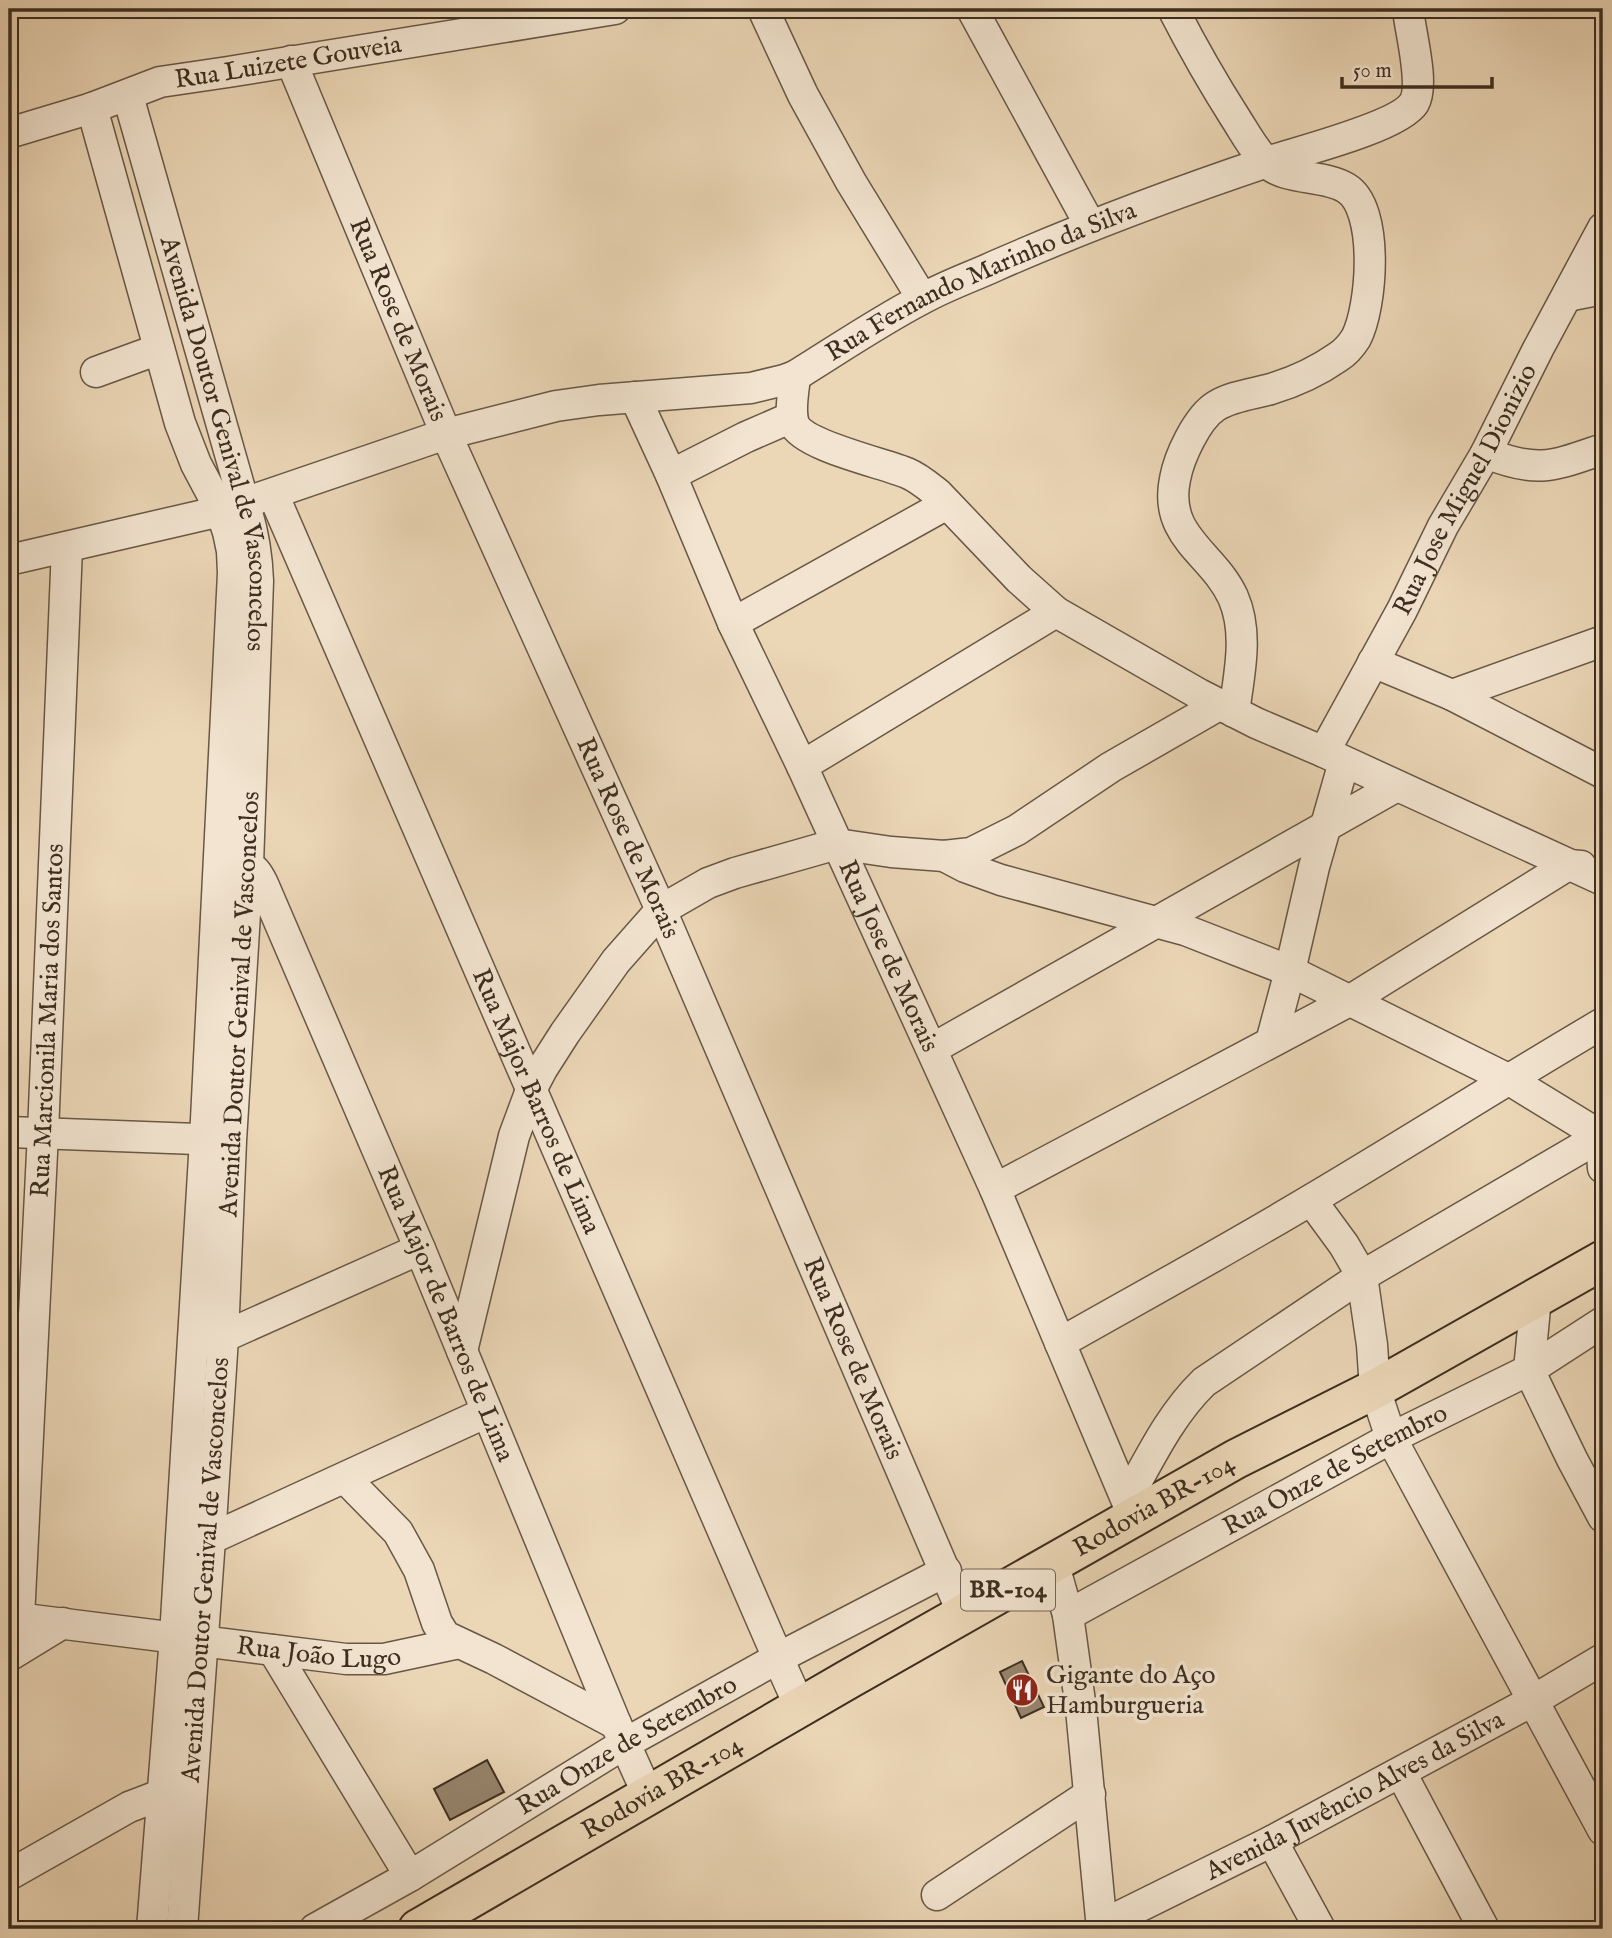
<svg xmlns="http://www.w3.org/2000/svg" width="1612" height="1938" font-family="'IM FELL English',serif">
  <style>
    .building { fill: #97856e; stroke: #3d2e20; stroke-width: 2 }
    .lines { fill: none; stroke-linecap: round; stroke-linejoin: round }
    .minor-casing { stroke: #685846; stroke-width: 33 }
    .highway-casing { stroke: #3d2e20; stroke-width: 42 }
    .minor { stroke: #f2e4d0; stroke-width: 30 }
    .highway { stroke: #ebd6b6; stroke-width: 38 }
    .labels { text-anchor: middle; dominant-baseline: central; stroke-width: 7; stroke-linejoin: round; paint-order: stroke }
    .shield { fill: #f2e4d0; stroke: #736555; stroke-width: 2 }
    .shield-label { font-size: 24px; font-weight: bold; fill: #3d2e20 }
    .street-label { font-size: 26px; fill: #3d2e20; stroke: #f2e4d0 }
    .poi-label { font-size: 26px; fill: #3d2e20; stroke: #f2e4d0; text-anchor: start }
  </style>
  <rect width="100%" height="100%" fill="#ebd6b6"/>
  <filter id="stains"><feTurbulence type="fractalNoise" baseFrequency=".00286" numOctaves="4"/><feColorMatrix values="0 0 0 0 .2 0 0 0 0 .09 0 0 0 0 .02 0 0 0 .5 -.17"/></filter>
  <radialGradient id="worn" r=".72"><stop offset=".6" stop-color="#630" stop-opacity="0"/><stop offset="1" stop-color="#630" stop-opacity=".3"/></radialGradient>
  <!-- building -->
  <g class="building">
    <polygon points="1022,1661 1044,1707 1021,1718 1000,1672"/>
    <polygon points="487,1760 504,1792 450,1820 434,1789"/>
  </g>
  <g class="lines">
    <defs>
      <g id="minor">
        <polyline points="763,9 803,95 851,182 922,298"/>
        <polyline points="972,9 1090,225"/>
        <path d="M1173 9C1192 46 1213 83 1236 119 1245 133 1254 150 1266 162 1285 181 1324 174 1346 188 1380 208 1372 308 1356 338 1351 346 1346 352 1338 357 1318 371 1294 382 1271 389 1253 394 1232 396 1216 406 1197 418 1179 457 1175 479 1163 537 1213 553 1233 597 1249 633 1239 675 1234 712"/>
        <path id="s1" d="M291 61 446 434 661 910 963 1614"/>
        <path id="s2" d="M128 96 244 503C253 529 257 553 258 581L248 865 231 1141 223 1337 210 1539 182 1929"/>
        <polyline points="92,108 180,423 196,464 221,511 228,532 232,551 233,573 205,1140 175,1637 152,1929"/>
        <path id="s3" d="M9 133 92 108 160 82 228 72 615 9"/>
        <polyline points="1567,296 1603,289"/>
        <polyline points="96,372 159,349"/>
        <path d="M795 376C794 390 789 410 794 424 804 446 883 463 907 473 919 478 928 486 938 494L1019 579 1056 612 1199 694 1256 723 1324 752 1603 880"/>
        <path id="s4" d="M635 397 671 475 733 623 802 766 995 1189 1134 1518"/>
        <path d="M1486 453C1538 474 1553 466 1603 449"/>
        <polyline points="671,475 746,437 792,417"/>
        <path id="s5" d="M273 494 778 1658 800 1707"/>
        <path id="s6" d="M9 560 221 511 446 434 556 406 599 400 751 388 784 380 795 376C837 350 878 322 922 299 945 286 971 277 995 266 1084 227 1175 193 1267 162 1297 152 1399 127 1414 103 1425 84 1410 32 1408 9"/>
        <polyline points="733,623 947,504"/>
        <polyline points="1373,662 1452,695 1603,773"/>
        <polyline points="1452,695 1603,641"/>
        <path id="s7" d="M1324 752 1402 610 1443 526 1486 453 1538 349 1603 228"/>
        <polyline points="802,766 1056,612"/>
        <polyline points="944,856 965,867 1001,880 1185,930 1290,971 1508,1079 1601,1136 1603,1168"/>
        <path id="s8" d="M244 865C254 866 259 876 263 884L420 1249 616 1724 648 1795"/>
        <polyline points="1271,1042 1290,971 1314,867 1344,762"/>
        <polyline points="932,1049 1397,786"/>
        <polyline points="9,1132 224,1140"/>
        <polyline points="995,1189 1349,1001 1568,865 1581,866"/>
        <polyline points="1311,1200 1344,1245 1362,1276 1372,1345 1375,1389 1391,1438 1603,1830"/>
        <polyline points="1536,1298 1529,1370 1572,1459 1603,1517"/>
        <polyline points="204,1337 223,1337 420,1249"/>
        <path d="M1060 1343C1143 1296 1227 1250 1309 1201 1407 1143 1504 1081 1603 1023"/>
        <polyline points="462,1351 514,1136 531,1090 542,1069 565,1033 616,961 661,910 708,883 735,873 837,844 891,852 944,856 971,853 1017,830 1111,767 1219,705"/>
        <polyline points="345,1478 398,1532 419,1570 437,1623 445,1636 494,1659 616,1724"/>
        <path d="M1127 1499C1150 1458 1170 1415 1204 1382L1362 1276 1603 1135"/>
        <polyline points="210,1539 487,1412"/>
        <polyline points="1054,1565 1068,1615 1081,1709 1102,1929"/>
        <path id="s9" d="M1068 1615 1391 1438 1529 1370 1603 1322"/>
        <path id="s10" d="M9 1617 346 1659H384L459 1643"/>
        <path id="s11" d="M19 1618 43 1133 67 547"/>
        <polyline points="273,1650 410,1876"/>
        <polyline points="9,1656 63,1623"/>
        <polyline points="1401,1773 1484,1929"/>
        <polyline points="1272,1841 1320,1929"/>
        <polyline points="9,1875 129,1807 163,1794 180,1792"/>
        <polyline points="937,1895 1090,1794"/>
        <path id="s12" d="M1102 1925 1272 1841 1534 1700 1603 1659"/>
        <path id="s13" d="M315 1929 410 1876 624 1744 778 1658 946 1571"/>
      </g>
      <g id="highway">
        <path id="s14" d="M418 1929 847 1680 1236 1459 1375 1389 1603 1260"/>
      </g>
    </defs>
    <!-- minor casing -->
    <use href="#minor" class="minor-casing"/>
    <!-- highway casing -->
    <use href="#highway" class="highway-casing"/>
    <!-- minor -->
    <use href="#minor" class="minor"/>
    <!-- highway -->
    <use href="#highway" class="highway"/>
  </g>
  <!-- icons -->
  <defs>
    <symbol id="restaurant-disc" viewBox="-11 -11 22 22"><circle r="9.5" fill="#8f2418" stroke="#f2e4d0"/><path d="M-5-6h1v4h1v-4h1v4h1v-4h1v5L-1.5 .5V6h-2V.5L-5-1ZM5-6V6H3V1.5H1.5Q1.5-4 5-6Z" fill="#fff"/></symbol>
  </defs>
  <g fill-rule="evenodd">
    <use href="#restaurant-disc" x="1003" y="1671" width="38" height="38"/>
  </g>
  <g class="labels">
    <!-- shield labels -->
    <rect class="shield" x="961" y="1569.5" width="94" height="41" rx="5"/>
    <g class="shield-label">
      <text x="1008" y="1590">BR-104</text>
    </g>
    <!-- street labels -->
    <g class="street-label">
      <text stroke="none"><textPath href="#s3" startOffset="289">Rua Luizete Gouveia</textPath></text>
      <text stroke="none"><textPath href="#s6" startOffset="1020">Rua Fernando Marinho da Silva</textPath></text>
      <text stroke="none"><textPath href="#s1" startOffset="280">Rua Rose de Morais</textPath></text>
      <text stroke="none"><textPath href="#s2" startOffset="360">Avenida Doutor Genival de Vasconcelos</textPath></text>
      <text stroke="none"><textPath href="#s7" startOffset="298">Rua Jose Miguel Dionizio</textPath></text>
      <text stroke="none"><textPath href="#s1" startOffset="847">Rua Rose de Morais</textPath></text>
      <text stroke="none"><textPath href="#s4" startOffset="614">Rua Jose de Morais</textPath></text>
      <text transform="translate(240 1004) rotate(-87)">Avenida Doutor Genival de Vasconcelos</text>
      <text stroke="none"><textPath href="#s11" startOffset="598">Rua Marcionila Maria dos Santos</textPath></text>
      <text stroke="none"><textPath href="#s5" startOffset="662">Rua Major Barros de Lima</textPath></text>
      <text stroke="none"><textPath href="#s8" startOffset="495">Rua Major de Barros de Lima</textPath></text>
      <text stroke="none"><textPath href="#s1" startOffset="1414">Rua Rose de Morais</textPath></text>
      <text stroke="none"><textPath href="#s9" startOffset="304">Rua Onze de Setembro</textPath></text>
      <text stroke="none"><textPath href="#s14" startOffset="849">Rodovia BR-104</textPath></text>
      <text transform="translate(206 1570) rotate(-86)">Avenida Doutor Genival de Vasconcelos</text>
      <text stroke="none"><textPath href="#s10" startOffset="312">Rua João Lugo</textPath></text>
      <text stroke="none"><textPath href="#s13" startOffset="362">Rua Onze de Setembro</textPath></text>
      <text stroke="none"><textPath href="#s14" startOffset="282">Rodovia BR-104</textPath></text>
      <text stroke="none"><textPath href="#s12" startOffset="284">Avenida Juvêncio Alves da Silva</textPath></text>
    </g>
    <!-- poi labels -->
    <g class="poi-label">
      <text x="1046" y="1675">Gigante do Aço<tspan x="1046" dy="30">Hamburgueria</tspan></text>
    </g>
  </g>
  <!-- margin -->
  <rect width="1612" height="1938" fill="none" stroke="#ebd6b6" stroke-width="35"/>
  <rect x="10" y="10" width="1591" height="1917" fill="none" stroke="#3d2e20" stroke-width="3.5"/>
  <rect x="18" y="18" width="1577" height="1903" fill="none" stroke="#3d2e20" stroke-width="2"/>
  <!-- scale -->
  <path d="M1342 77v10h150v-10" fill="none" stroke="#3d2e20" stroke-width="3.5"/>
  <text x="1353" y="77" font-size="21" fill="#3d2e20" stroke="#f2e4d0" stroke-width="5" paint-order="stroke">50 m</text>
  <rect width="100%" height="100%" filter="url(#stains)"/>
  <rect width="100%" height="100%" fill="url(#worn)"/>
</svg>
